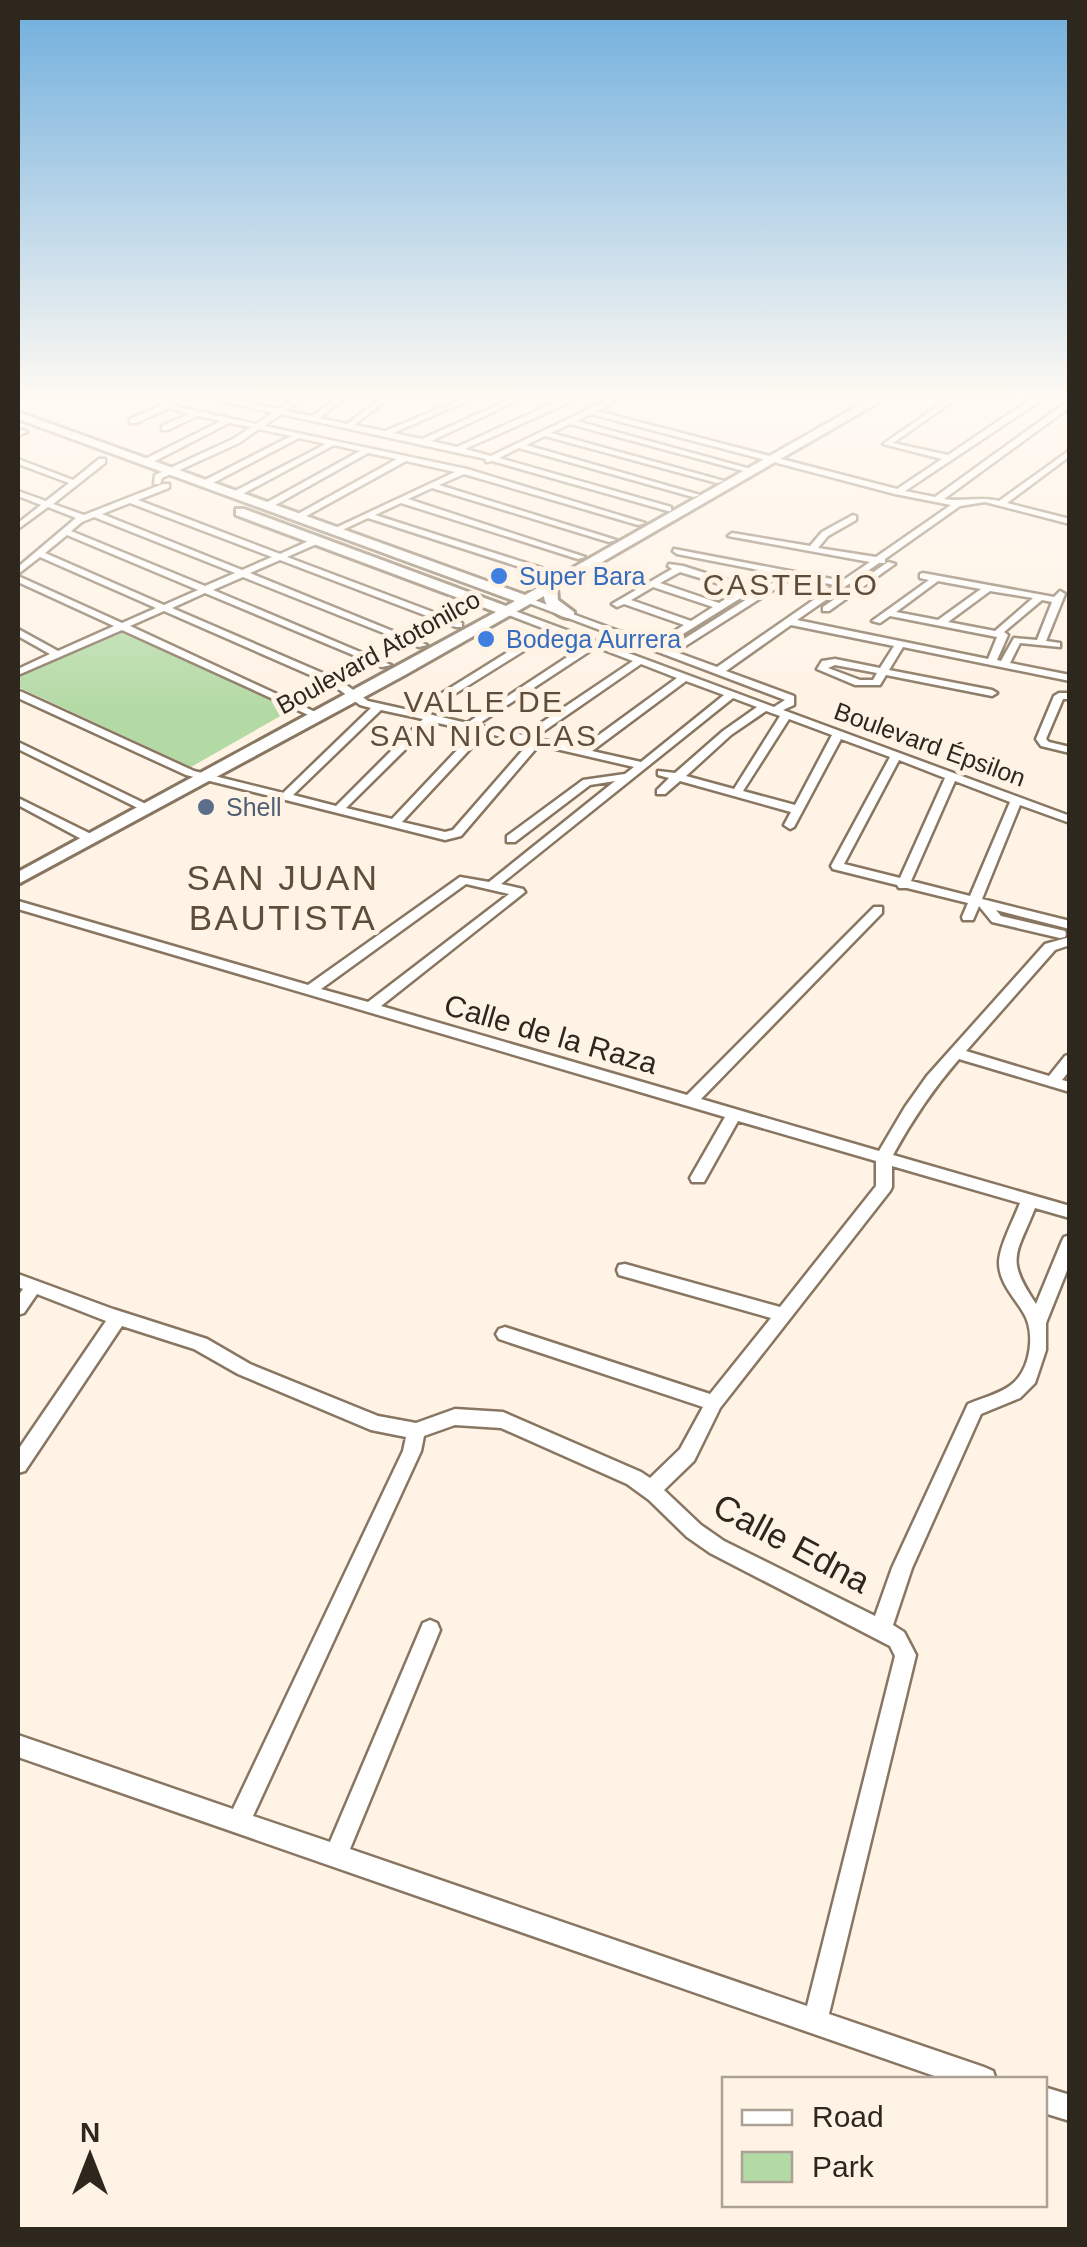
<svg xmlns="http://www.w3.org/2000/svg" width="1087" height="2247" font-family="Helvetica,sans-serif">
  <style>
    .green { fill: #b3daa5 }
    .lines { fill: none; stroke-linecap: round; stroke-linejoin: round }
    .street-casing { stroke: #887661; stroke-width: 5 }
    .secondary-casing { stroke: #887661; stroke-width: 6 }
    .street { fill: #fff; fill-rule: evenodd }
    .secondary { fill: #fff; fill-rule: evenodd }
    .shop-dot { fill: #3f7fe0; stroke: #fff3e5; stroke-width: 4 }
    .service-dot { fill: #5c6f8a; stroke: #fff3e5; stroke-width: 4 }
    .labels { text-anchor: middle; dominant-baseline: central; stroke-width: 10; stroke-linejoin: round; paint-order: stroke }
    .far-shop-label { font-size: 25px; fill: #366cbe; stroke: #fff3e5; text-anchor: start }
    .far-street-label { font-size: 25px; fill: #2e271e; stroke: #fff3e5 }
    .far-service-label { font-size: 25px; fill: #4e5e75; stroke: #fff3e5; text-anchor: start }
    .far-quarter-label { font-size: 30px; letter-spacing: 2.5px; fill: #5e4d3a; stroke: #fff3e5 }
    .street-label { font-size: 30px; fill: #2e271e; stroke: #fff3e5 }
    .quarter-label { font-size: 35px; letter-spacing: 2.5px; fill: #5e4d3a; stroke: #fff3e5 }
    .near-street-label { font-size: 35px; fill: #2e271e; stroke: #fff3e5 }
  </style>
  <rect width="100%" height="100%" fill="#fff3e5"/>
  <!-- green -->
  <polygon class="green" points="120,628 291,710 191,767 18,687 18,674"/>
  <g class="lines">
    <defs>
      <g id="street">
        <path d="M141 395H151L183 408 256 424 273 413 197 395H212L278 409 299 395H307L286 411 312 416 342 395H350L319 418 347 424 385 395H393L354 425 385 431 471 395H481L393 433 422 439 520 395H530L431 441 457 447 569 396H575V400L465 449 491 456 618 395H628L597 411 897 489 942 459 883 444 954 395H962L893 443 948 455 1037 395H1043V399L905 491 935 497 1065 403H1070V407L944 499C963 502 980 496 999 501L1070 450V456L1007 503 1070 519V524L985 502 960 506 885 559V563H879L797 620 988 659 997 637 890 616 880 623 872 621 929 580 920 578V574L923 573 1054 597 1060 591 1065 594 1046 641 1060 643V647L1020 643 1010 663 1070 675V681L903 647 889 670 992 690 997 693 992 696 886 675 880 685H855L817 669 822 661 835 659 880 668 894 646 791 625 726 671 794 696V705L783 710 1070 816V823L1020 805 982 899 1070 921V929L996 910 1001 916 1065 931 1066 934 1065 937 1060 938 992 922 979 906 973 920H963L962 917 968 903 907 888H899L897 885 833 869 831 866 890 757 841 739 794 827 790 829 784 825 791 812 680 781 665 794H657V790L669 778 658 775V771L675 773 723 731 757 707 733 698 501 884 523 889 525 892 381 1006 687 1095 874 907H882V913L701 1099 879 1151 905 1107 927 1076 1045 944 1070 937V945L1055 950 966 1051 1049 1076 1065 1056 1070 1054V1070L1062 1080 1070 1082V1092L959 1059C933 1089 912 1120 893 1155L1070 1206V1218L1035 1208C1016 1256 1005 1258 1036 1304L1062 1241 1064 1237 1070 1235V1263L1046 1323V1350L1035 1383 1020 1398 981 1414 912 1568 893 1625 904 1632 916 1655 829 2014 984 2067 993 2071 996 2080H946L18 1757V1735L233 1809 403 1451 406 1437 371 1430 238 1374 194 1349 122 1326 25 1471 18 1473V1450L106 1321 37 1294 24 1313 18 1315V1296L23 1289 18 1287V1274L113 1309 207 1339 250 1364 378 1416 416 1423 455 1409 503 1412 641 1472 650 1478 680 1449 703 1407 499 1339 496 1334 499 1329 505 1327 710 1394 771 1318 619 1275 617 1270 619 1265 625 1264 780 1307 876 1186V1161L738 1121 704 1182H692L690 1178 725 1117 18 909V901L308 985 460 877 489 882 615 781 590 785 515 842H507V836L583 780 625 774 634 767 539 745 461 836 445 840 186 775 18 698V691L22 692 194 771 283 793 371 708 360 705 333 685 164 611 130 626 324 716 315 718 122 630 18 675V669L50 654 18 636V629L58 651 114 626 18 582V576L122 623 156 608 40 557 18 574V567L76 518 48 507 18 529V523L41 505 18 496V491L46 501 69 483 18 464V459L73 480 99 459H105V463L53 504 84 515 163 484H169V488L138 500 280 554 313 539H319V543L287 557 462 623V627H456L280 560 250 573 427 645 419 647 243 577 213 590 391 665 382 667 205 593 172 608 341 681 368 701 413 711 545 629 501 612 499 610 504 607 774 707 785 700 518 599 526 597 654 644 684 625 624 604 617 607 612 604 672 569 668 566 669 564 683 566 746 586 766 575 786 578V582L676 652 717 667 835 585 677 554 673 551 674 549 842 581 870 562 728 536 732 533 810 546 822 532 853 515 856 516V520L828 536 818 548 876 557 951 505 895 494 591 414 576 421 758 471 751 473 570 424 551 433 724 481 717 483 545 436 526 445 700 495 693 497 519 448 499 458 671 507V511H668L492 461 486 462V459L281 414 264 426 467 469 645 523 638 525 464 474 439 485 616 540 609 542 432 488 408 499 585 557 578 559 401 503 375 515 554 572V576L551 577 368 518 338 532 331 530 455 472 406 461 299 520 296 519V515L397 459 368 453 270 508H264V504L360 451 334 445 239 496H233V492L326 444 299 438 209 485H203V481L291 436 259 429 239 443 162 478 160 484H154L155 475 233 439 251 427 229 423 149 464H143V460L221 421 197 416 168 430H162V426L189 414 169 408 136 423H130V419L162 405ZM130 503 272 557 242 570 102 514ZM94 517 235 573 205 586 71 531 82 522ZM67 535 198 590 164 605 45 553ZM680 572 740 590 719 603 660 583ZM768 581 774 582 668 649 662 647ZM938 581 981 589 938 620 896 612ZM653 587 713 607 691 621 631 600ZM990 591 1033 598 995 631 948 622ZM1042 600 1052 602 1037 640 1014 638 1001 661 997 660 1008 635 1004 632ZM554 632 587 644 467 723 424 713ZM596 647 633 661 523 735 477 725ZM641 664 677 678 581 748 534 738ZM835 665 877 673 873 680H860L828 668ZM686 681 724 695 641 762 592 751ZM381 710 423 719 336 806 293 795ZM766 711 780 716 734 789 686 776 731 735ZM789 719 832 735 795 805 743 791ZM433 722 475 731 392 819 346 808ZM485 733 529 743 453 830 445 832 402 822ZM899 760 945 778 900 878 844 864ZM955 781 1010 802 970 896 911 881ZM466 884 509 894 368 1002 321 989ZM892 1166 1020 1203C1014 1219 999 1247 999 1263 999 1282 1014 1297 1023 1312 1036 1332 1031 1370 1011 1385 999 1394 982 1398 968 1404L892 1568 875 1616 724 1541 701 1525 664 1490 694 1461 720 1408 890 1191 892 1187ZM455 1425 501 1428 627 1484 649 1500 687 1537 710 1553 890 1646 895 1656 807 2006 350 1849 440 1630 437 1623 430 1620 423 1623 330 1842 253 1816 421 1451 424 1436Z"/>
        <polygon points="20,430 23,430 27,432 18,436 18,432"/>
        <polygon points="888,562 895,564 829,611 823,611 823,607"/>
        <polygon points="1070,693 1070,699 1063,699 1046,739 1049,742 1070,747 1070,753 1041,746 1036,739 1054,696 1059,693"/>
        <polygon points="18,742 150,806 152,808 150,810 142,810 18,749"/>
        <polygon points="18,798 95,836 97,839 95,842 87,842 18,805"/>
        <polygon points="1044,2087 1070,2095 1070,2121 1044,2113"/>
      </g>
      <path id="secondary" d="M877 395H891L557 588 558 600 574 612V618C562 620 544 608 544 596L405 675 18 884V872L496 612 236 515V509H244L506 606 515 601 18 419V412L525 595Z"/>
    </defs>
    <!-- street casing -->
    <use href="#street" class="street-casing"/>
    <!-- secondary casing -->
    <use href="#secondary" class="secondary-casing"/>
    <!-- street -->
    <use href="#street" class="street"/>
    <!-- secondary -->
    <use href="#secondary" class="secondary"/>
  </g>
  <!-- sky -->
  <linearGradient id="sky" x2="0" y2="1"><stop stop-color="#6faedd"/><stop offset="0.56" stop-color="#fffaf3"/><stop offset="1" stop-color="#fffaf3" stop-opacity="0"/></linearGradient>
  <rect width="1087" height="710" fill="url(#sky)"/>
  <!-- markers -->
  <g class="shop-dot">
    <circle cx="499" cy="576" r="10"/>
    <circle cx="486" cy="639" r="10"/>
  </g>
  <circle class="service-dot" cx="206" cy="807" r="10"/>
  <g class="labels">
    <!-- far-shop labels -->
    <g class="far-shop-label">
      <text x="519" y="576">Super Bara</text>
      <text x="506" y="639">Bodega Aurrera</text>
    </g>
    <!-- far-street labels -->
    <g class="far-street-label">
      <text transform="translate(378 652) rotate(-29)">Boulevard Atotonilco</text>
      <text transform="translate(930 744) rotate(20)">Boulevard Épsilon</text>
    </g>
    <!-- far-service labels -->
    <g class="far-service-label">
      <text x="226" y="807">Shell</text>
    </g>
    <!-- far-quarter labels -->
    <g class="far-quarter-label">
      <text x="791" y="584">CASTELLO</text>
      <text x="484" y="701">VALLE DE<tspan x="484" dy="34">SAN NICOLAS</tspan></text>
    </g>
    <!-- street labels -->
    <g class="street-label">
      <text transform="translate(551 1034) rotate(16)">Calle de la Raza</text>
    </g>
    <!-- quarter labels -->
    <g class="quarter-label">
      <text x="283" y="877">SAN JUAN<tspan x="283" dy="40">BAUTISTA</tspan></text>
    </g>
    <!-- near-street labels -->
    <g class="near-street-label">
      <text transform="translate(792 1543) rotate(28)">Calle Edna</text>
    </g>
  </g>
  <!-- border -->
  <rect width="1087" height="2247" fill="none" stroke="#2e271e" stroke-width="40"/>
  <!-- legend -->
  <rect x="722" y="2077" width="325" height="130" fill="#fff3e5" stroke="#aba195" stroke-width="2.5"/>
  <rect x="742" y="2110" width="50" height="15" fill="#ffffff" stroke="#aba195" stroke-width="2.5"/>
  <text x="812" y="2127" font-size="30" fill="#2e271e">Road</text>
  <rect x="742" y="2152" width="50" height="30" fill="#b3daa5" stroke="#aba195" stroke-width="2.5"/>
  <text x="812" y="2177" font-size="30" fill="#2e271e">Park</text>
  <!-- north arrow -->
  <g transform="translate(90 2157)" stroke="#fff3e5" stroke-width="8" paint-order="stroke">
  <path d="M0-8L18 38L0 25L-18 38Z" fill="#2e271e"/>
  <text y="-15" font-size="28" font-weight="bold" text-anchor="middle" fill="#2e271e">N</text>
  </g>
</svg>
